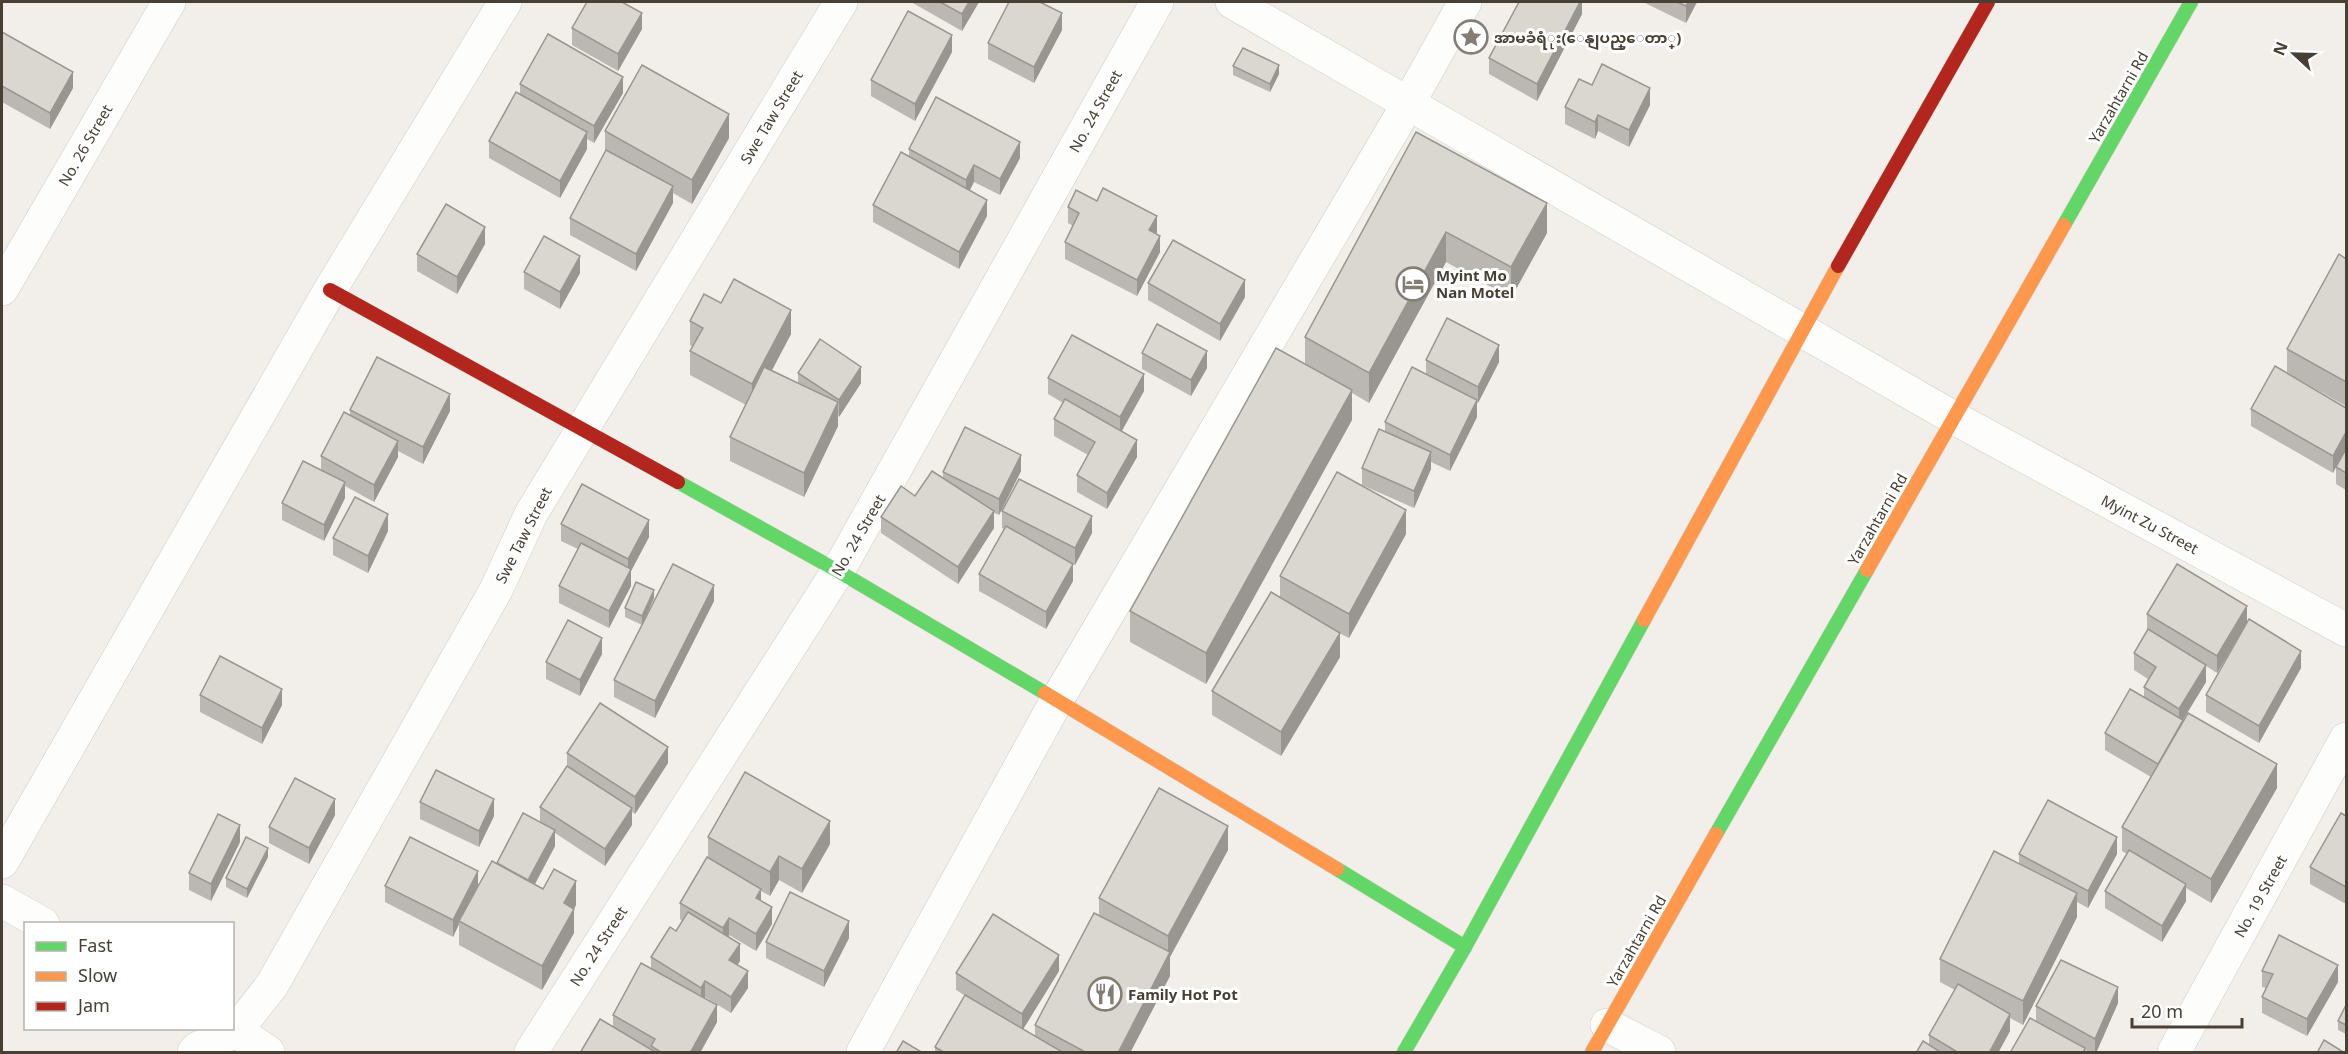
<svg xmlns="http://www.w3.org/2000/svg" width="2348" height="1054" font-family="'Noto Sans','Noto Sans Myanmar',sans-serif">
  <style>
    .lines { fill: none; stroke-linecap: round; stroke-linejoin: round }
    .street-casing { stroke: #d0ccc7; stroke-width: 34 }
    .fast-casing { stroke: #d3cec1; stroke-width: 15 }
    .slow-casing { stroke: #d3cec1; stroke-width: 15 }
    .jam-casing { stroke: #d3cec1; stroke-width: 15 }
    .street { stroke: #fdfdfc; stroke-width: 33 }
    .fast { stroke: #63d668; stroke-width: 14 }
    .slow { stroke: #ff974d; stroke-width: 14 }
    .jam { stroke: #b3261e; stroke-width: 14 }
    .wall { fill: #bbb8b3 }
    .shaded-wall { fill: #999692 }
    .building { fill: #dad6d0; stroke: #999692; stroke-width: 1.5 }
    .labels { text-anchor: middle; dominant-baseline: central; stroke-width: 6; stroke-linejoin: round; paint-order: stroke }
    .poi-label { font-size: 15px; font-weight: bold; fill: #484034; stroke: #fff; text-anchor: start }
    .street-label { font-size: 15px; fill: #484034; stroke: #fff }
  </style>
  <rect width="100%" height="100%" fill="#f2efea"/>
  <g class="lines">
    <defs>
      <g id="street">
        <polyline points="1232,2 1954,418 2346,630"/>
        <polyline points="2,289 169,2"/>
        <polyline points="2,862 330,290 505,2"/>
        <polyline points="2,901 43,924"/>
        <polyline points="1607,1025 1659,1052"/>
        <polyline points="232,1028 268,1052"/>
        <polyline points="194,1052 198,1048 236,1031 272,985 496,590 531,514 841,2"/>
        <polyline points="531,1052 838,571 1157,2"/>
        <polyline points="863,1052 1057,700 1408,104 1465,2"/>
        <polyline points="2174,1052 2346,739"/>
      </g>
      <g id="fast">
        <polyline points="2064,225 2191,2"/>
        <polyline points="678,482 838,571 1045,693"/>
        <polyline points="1716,834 1867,570"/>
        <polyline points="1337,869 1465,947"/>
        <polyline points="1404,1052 1465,947 1644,620"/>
      </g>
      <g id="slow">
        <polyline points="1867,570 2064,225"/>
        <polyline points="1644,620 1838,266"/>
        <polyline points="1045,693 1337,869"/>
        <polyline points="1592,1052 1716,834"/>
      </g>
      <g id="jam">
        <polyline points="1838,266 1988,2"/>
        <polyline points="330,290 678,482"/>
      </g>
    </defs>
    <!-- street casing -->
    <use href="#street" class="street-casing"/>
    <!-- fast casing -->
    <use href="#fast" class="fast-casing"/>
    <!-- slow casing -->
    <use href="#slow" class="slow-casing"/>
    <!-- jam casing -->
    <use href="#jam" class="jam-casing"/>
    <!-- street -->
    <use href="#street" class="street"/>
    <!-- fast -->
    <use href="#fast" class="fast"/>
    <!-- slow -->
    <use href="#slow" class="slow"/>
    <!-- jam -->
    <use href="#jam" class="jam"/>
  </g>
  <!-- wall -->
  <g class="wall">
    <polygon points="911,2 979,2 962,31"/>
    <polygon points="1582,2 1582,14 1537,101 1489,74 1489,58"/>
    <polygon points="1643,2 1697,2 1686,23"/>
    <polygon points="572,28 642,29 618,71 572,45"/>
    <polygon points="1062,30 1034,83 988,59 988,43"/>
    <polygon points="2,32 73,88 50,129 2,102"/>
    <polygon points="952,52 915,121 871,96 871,80"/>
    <polygon points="1233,66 1279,74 1270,92 1233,75"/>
    <polygon points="520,84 623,93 594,143 587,139 587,149 560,198 489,158 489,141 520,95"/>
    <polygon points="1650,105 1629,147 1598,131 1595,139 1565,124 1565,107"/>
    <polygon points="605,131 729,138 692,204 673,193 673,203 636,271 570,235 570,218 605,152"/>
    <polygon points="1416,132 1547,233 1511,298 1446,262 1369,403 1352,393 1352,420 1206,684 1130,642 1130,611 1305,364 1305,337"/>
    <polygon points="909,149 1020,158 1000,195 974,182 970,190 987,216 959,269 873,222 873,205 909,156"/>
    <polygon points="1068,207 1157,232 1156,234 1160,252 1137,296 1065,259 1065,242 1073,226 1068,223"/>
    <polygon points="485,244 457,294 417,271 417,254"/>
    <polygon points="2346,259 2346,406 2287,373 2287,349"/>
    <polygon points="524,272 580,273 560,309 524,289"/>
    <polygon points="1148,283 1245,297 1220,341 1148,300"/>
    <polygon points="721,303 791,334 772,370 798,383 798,373 861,383 839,417 838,415 838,426 804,497 730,461 730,437 746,405 690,375 690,351 693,347 690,345 690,321"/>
    <polygon points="1142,353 1207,368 1191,396 1142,369"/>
    <polygon points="1426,360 1499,362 1478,403 1477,403 1477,417 1450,471 1431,462 1431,469 1414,508 1362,485 1362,468 1385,431 1385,422 1426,374"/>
    <polygon points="1048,378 1144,391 1122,431 1137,457 1107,509 1077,492 1077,475 1088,455 1054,436 1054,419 1063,403 1048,394"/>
    <polygon points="2346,408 2333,473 2251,426 2251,409"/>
    <polygon points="350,410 450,411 423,464 398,451 398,457 374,502 345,486 345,498 324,541 282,520 282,503 321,470 321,456 350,415"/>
    <polygon points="2346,449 2346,490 2336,484 2336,467"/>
    <polygon points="1021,471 999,515 994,513 994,528 958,584 881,533 881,517 943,478 943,472"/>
    <polygon points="1002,511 1092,533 1075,565 1066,560 1073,581 1046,629 979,591 979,574 1004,529 1002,528"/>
    <polygon points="561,524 649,537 631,571 631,586 609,628 559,603 559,586 578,549 561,541"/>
    <polygon points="388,531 368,573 333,555 333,538"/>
    <polygon points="1406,534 1349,638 1333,630 1340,657 1281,756 1212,715 1212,691 1280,597 1280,576"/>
    <polygon points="654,598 643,623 714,601 655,718 614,697 614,680 642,625 625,617 625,608"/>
    <polygon points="2147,614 2247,621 2301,668 2259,743 2206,712 2206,695 2236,642 2217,673 2206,666 2206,682 2183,720 2277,788 2211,903 2186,888 2186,901 2162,942 2105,908 2105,891 2127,854 2122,851 2122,827 2151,777 2105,750 2105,733 2144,697 2144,687 2148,679 2134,670 2134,653 2147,631"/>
    <polygon points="602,654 580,696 546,679 546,662"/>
    <polygon points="200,695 282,705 262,744 200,712"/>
    <polygon points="567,753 668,763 635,814 632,812 632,825 605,866 555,833 555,846 535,884 576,905 574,909 574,933 542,990 459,945 459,924 453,937 385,902 385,886 478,887 497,863 540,822 540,807 567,767"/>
    <polygon points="420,802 494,816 479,847 420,819"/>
    <polygon points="335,815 309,864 269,843 269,827"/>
    <polygon points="2346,816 2346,904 2310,884 2310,867"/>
    <polygon points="708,837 830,844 802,893 779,880 770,896 761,891 761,900 772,924 756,951 729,935 728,937 740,961 737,965 748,988 731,1013 705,997 705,998 717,1022 700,1053 580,1053 613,1027 613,1015 651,968 651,957 676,931 682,921 680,919 680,903 708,858"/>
    <polygon points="240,842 211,901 189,890 189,873"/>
    <polygon points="1228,850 1170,957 1170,976 1130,1053 935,1053 935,1047 969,998 956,990 956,973 1059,971 1023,1029 1035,1036 1035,1025 1099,915 1099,898"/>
    <polygon points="2019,854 2117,854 2088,908 2077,902 2077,917 2023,1025 2010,1018 2010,1031 1998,1053 1916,1053 1929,1045 1929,1035 1955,990 1940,982 1940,959 2019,864"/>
    <polygon points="268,857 247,898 226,887 226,878"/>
    <polygon points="849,938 824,987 766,958 766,942"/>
    <polygon points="2262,971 2338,982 2307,1036 2262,1013 2262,997 2266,988 2262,987"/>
    <polygon points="2118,1003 2096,1053 2089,1053 2085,1050 2085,1053 2036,1021 2036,1006"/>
    <polygon points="2346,1005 2346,1034 2338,1030 2338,1021"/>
  </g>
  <!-- shaded-wall -->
  <g class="shaded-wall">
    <polygon points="969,2 979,2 962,31 962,14"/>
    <polygon points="1580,2 1582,2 1582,14 1537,101 1537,84"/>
    <polygon points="1688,2 1697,2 1686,23 1686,6"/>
    <polygon points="642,13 642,29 618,71 618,54"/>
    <polygon points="1062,13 1062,30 1034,83 1034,67"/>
    <polygon points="952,35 952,52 915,121 915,104"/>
    <polygon points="1279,65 1279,74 1270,92 1270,84"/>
    <polygon points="73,72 73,88 50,129 50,113"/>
    <polygon points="623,77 623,93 594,143 594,126"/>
    <polygon points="1650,88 1650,105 1629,147 1629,130"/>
    <polygon points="729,114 729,138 692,204 692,180"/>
    <polygon points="1598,115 1598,131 1595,139 1595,122"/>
    <polygon points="587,132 587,149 560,198 560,181"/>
    <polygon points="1020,142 1020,158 1000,195 1000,179"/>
    <polygon points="974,165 974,182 966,197 966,180"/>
    <polygon points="673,186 673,203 636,271 636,254"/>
    <polygon points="987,200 987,216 959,269 959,252"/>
    <polygon points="1547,203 1547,233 1511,298 1511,267"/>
    <polygon points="1157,216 1157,232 1149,247 1149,230"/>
    <polygon points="485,227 485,244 457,294 457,277"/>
    <polygon points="1446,232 1446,262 1369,403 1369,373"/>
    <polygon points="1160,236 1160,252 1137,296 1137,280"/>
    <polygon points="580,256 580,273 560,309 560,292"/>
    <polygon points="1245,280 1245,297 1220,341 1220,324"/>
    <polygon points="791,310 791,334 752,408 752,384"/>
    <polygon points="1499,345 1499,362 1478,403 1478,387"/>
    <polygon points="1207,351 1207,368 1191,396 1191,380"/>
    <polygon points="861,367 861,383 839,417 839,400"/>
    <polygon points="1144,374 1144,391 1120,434 1120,417"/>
    <polygon points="1352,390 1352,420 1206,684 1206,653"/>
    <polygon points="450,394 450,411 423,464 423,447"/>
    <polygon points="1477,400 1477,417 1450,471 1450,455"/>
    <polygon points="838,402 838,426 804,497 804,473"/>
    <polygon points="2346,432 2346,449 2333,473 2333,456"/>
    <polygon points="1137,440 1137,457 1107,509 1107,493"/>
    <polygon points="398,441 398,457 374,502 374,485"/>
    <polygon points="1431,452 1431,469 1414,508 1414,491"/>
    <polygon points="1021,455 1021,471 999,515 999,499"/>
    <polygon points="345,482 345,498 324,541 324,525"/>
    <polygon points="1406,510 1406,534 1349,638 1349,614"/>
    <polygon points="994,511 994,528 958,584 958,567"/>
    <polygon points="388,514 388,531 368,573 368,556"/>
    <polygon points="1092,516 1092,533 1075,565 1075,548"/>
    <polygon points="649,520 649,537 631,571 631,586 609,628 609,611 628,574 628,559"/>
    <polygon points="1073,564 1073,581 1046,629 1046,612"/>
    <polygon points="714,585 714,601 655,718 655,701"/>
    <polygon points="654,590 654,598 642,625 642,616"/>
    <polygon points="2247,606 2247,623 2217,673 2217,656"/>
    <polygon points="1340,633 1340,657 1281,756 1281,732"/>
    <polygon points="602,638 602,654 580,696 580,680"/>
    <polygon points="2301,651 2301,668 2259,743 2259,726"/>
    <polygon points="2206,665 2206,682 2179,726 2179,709"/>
    <polygon points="282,689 282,705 262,744 262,728"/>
    <polygon points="668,747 668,763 635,814 635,797"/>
    <polygon points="2277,764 2277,788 2211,903 2211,879"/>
    <polygon points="335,799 335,815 309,864 309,848"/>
    <polygon points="494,799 494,816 479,847 479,831"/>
    <polygon points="632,808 632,825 605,866 605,849"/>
    <polygon points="830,821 830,844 802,893 802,869"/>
    <polygon points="240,825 240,842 211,901 211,884"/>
    <polygon points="1228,826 1228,850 1170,957 1170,976 1130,1053 1118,1053 1168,956 1168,936"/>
    <polygon points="555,830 555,846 528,897 528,881"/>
    <polygon points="2117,837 2117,854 2088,908 2088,891"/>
    <polygon points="268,848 268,857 247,898 247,889"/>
    <polygon points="779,856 779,880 770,896 770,872"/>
    <polygon points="478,871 478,888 459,921 459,924 453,937 453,920"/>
    <polygon points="576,881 576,905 564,927 564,903"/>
    <polygon points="2186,884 2186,901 2162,942 2162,926"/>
    <polygon points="761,889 761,906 756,898"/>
    <polygon points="2077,893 2077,917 2023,1025 2023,1001"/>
    <polygon points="772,907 772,924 756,951 756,934"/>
    <polygon points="574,909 574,933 542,990 542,966"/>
    <polygon points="729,918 729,935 723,945 723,928"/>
    <polygon points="849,921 849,938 824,987 824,971"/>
    <polygon points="740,944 740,961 729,977 729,960"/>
    <polygon points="1059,955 1059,971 1022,1031 1022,1014"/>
    <polygon points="2338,965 2338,982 2307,1036 2307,1019"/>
    <polygon points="748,971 748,988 731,1013 731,997"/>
    <polygon points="705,981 705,997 701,1005 701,988"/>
    <polygon points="2118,987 2118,1003 2096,1053 2095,1053 2095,1039"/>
    <polygon points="717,1005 717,1022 700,1053 690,1053"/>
    <polygon points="2010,1014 2010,1031 1998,1053 1989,1053"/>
  </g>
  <!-- building -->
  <g class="building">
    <polygon points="587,2 622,2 642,13 618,54 572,28"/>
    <polygon points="940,2 969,2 962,14"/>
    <polygon points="1009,2 1040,2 1062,13 1034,67 988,43"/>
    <polygon points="1519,2 1580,2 1537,84 1489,58"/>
    <polygon points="1677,2 1688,2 1686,6"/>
    <polygon points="908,11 952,35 915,104 871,80"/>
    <polygon points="2,32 73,72 50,113 2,86"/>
    <polygon points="548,34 623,77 594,126 520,84"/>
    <polygon points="1243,48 1279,65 1270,84 1233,66"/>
    <polygon points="1602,64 1650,88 1629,130 1598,115 1595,122 1565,107 1579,79 1592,85"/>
    <polygon points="642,65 729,114 692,180 605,131"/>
    <polygon points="516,92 587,132 560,181 489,141"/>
    <polygon points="936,97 1020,142 1000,179 974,165 966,180 909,149"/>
    <polygon points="1416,132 1547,203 1511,267 1446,232 1369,373 1305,337"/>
    <polygon points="606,150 673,186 636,254 570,218"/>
    <polygon points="901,152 987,200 959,252 873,205"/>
    <polygon points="1103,188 1157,216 1149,230 1160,236 1137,280 1065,242 1079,213 1068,207 1076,190 1097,201"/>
    <polygon points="446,204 485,227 457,277 417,254"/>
    <polygon points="544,236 580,256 560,292 524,272"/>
    <polygon points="1173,240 1245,280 1220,324 1148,283"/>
    <polygon points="2339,254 2346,259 2346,382 2287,349"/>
    <polygon points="734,279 791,310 752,384 690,351 703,328 690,321 704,294 721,303"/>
    <polygon points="1447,318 1499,345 1478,387 1426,360"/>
    <polygon points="1157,324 1207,351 1191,380 1142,353"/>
    <polygon points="1072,335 1144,374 1120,417 1048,378"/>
    <polygon points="820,339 861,367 839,400 798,373"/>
    <polygon points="1276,348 1352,390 1206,653 1130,611"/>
    <polygon points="377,357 450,394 423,447 350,410"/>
    <polygon points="2275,366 2346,408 2346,432 2333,456 2251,409"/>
    <polygon points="764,367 838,402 804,473 730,437"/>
    <polygon points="1412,367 1477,400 1450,455 1385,422"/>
    <polygon points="1065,399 1137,440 1107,493 1077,475 1095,442 1054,419"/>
    <polygon points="344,412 398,441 374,485 321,456"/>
    <polygon points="965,427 1021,455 999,499 943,472"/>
    <polygon points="1379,429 1431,452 1414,491 1362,468"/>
    <polygon points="2346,449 2346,473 2336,467"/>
    <polygon points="303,461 345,482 324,525 282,503"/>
    <polygon points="932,471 994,511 958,567 881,517 901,486 915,496"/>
    <polygon points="1337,472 1406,510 1349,614 1280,576"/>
    <polygon points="1019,479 1092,516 1075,548 1002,511"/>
    <polygon points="582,484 649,520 628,559 561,524"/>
    <polygon points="355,497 388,514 368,556 333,538"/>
    <polygon points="1006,526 1073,564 1046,612 979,574"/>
    <polygon points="581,543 631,569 609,611 559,586"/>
    <polygon points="673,564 714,585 655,701 614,680"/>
    <polygon points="2177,564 2247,606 2217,656 2147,614"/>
    <polygon points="636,582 654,590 642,616 625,608"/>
    <polygon points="1271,592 1340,633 1281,732 1212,691"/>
    <polygon points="2249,619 2301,651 2259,726 2206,695"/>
    <polygon points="568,620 602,638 580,680 546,662"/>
    <polygon points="2148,629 2206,665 2179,709 2144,687 2156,667 2134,653"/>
    <polygon points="220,656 282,689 262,728 200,695"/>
    <polygon points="2130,689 2183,720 2158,764 2105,733"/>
    <polygon points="600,703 668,747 635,797 567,753"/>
    <polygon points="2188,713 2277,764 2211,879 2122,827"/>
    <polygon points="567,766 632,808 605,849 540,807"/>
    <polygon points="436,770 494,799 479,831 420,802"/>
    <polygon points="745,772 830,821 802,869 779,856 770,872 708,837"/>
    <polygon points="295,778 335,799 309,848 269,827"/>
    <polygon points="1159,788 1228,826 1168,936 1099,898"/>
    <polygon points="2048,800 2117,837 2088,891 2019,854"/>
    <polygon points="523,813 555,830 528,880 497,863"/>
    <polygon points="2341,813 2346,816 2346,887 2310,867"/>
    <polygon points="218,814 240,825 211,884 189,873"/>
    <polygon points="246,837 268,848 247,889 226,878"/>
    <polygon points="410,837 478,871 453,920 385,886"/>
    <polygon points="2129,850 2186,884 2162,926 2105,891"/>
    <polygon points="1994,851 2077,893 2023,1001 1940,959"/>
    <polygon points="707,857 761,889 756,898 772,907 756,934 729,918 723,928 680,903"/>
    <polygon points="492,861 543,889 554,869 576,881 564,903 574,909 542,966 459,921"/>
    <polygon points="790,892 849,921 824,971 766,942"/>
    <polygon points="688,912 740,944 729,960 748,971 731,997 705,981 701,988 651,957 670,927 676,931"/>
    <polygon points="1094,913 1170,952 1118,1053 1087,1053 1035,1025"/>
    <polygon points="993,914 1059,955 1022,1014 956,973"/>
    <polygon points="2279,935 2338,965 2307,1019 2262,997 2273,974 2262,971"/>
    <polygon points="2061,960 2118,987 2095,1039 2036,1006"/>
    <polygon points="641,963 717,1005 690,1053 662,1053 651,1046 655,1039 613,1015"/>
    <polygon points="1958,984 2010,1014 1989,1053 1959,1053 1929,1035"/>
    <polygon points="965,995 1064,1053 945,1053 935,1047"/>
    <polygon points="2346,1005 2346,1025 2338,1021"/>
    <polygon points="2030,1018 2085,1048 2083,1053 2010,1053"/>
    <polygon points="600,1019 657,1053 580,1053"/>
    <polygon points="2324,1040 2345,1053 2317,1053"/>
    <polygon points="903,1041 923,1053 896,1053"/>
    <polygon points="1923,1041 1942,1053 1916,1053"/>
  </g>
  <!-- icons -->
  <defs>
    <symbol id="sight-ring" viewBox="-11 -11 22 22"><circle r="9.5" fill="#fff" stroke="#847d74" stroke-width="1.5"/><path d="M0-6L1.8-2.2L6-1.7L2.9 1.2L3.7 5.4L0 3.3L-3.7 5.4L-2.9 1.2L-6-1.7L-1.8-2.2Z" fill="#847d74"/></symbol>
    <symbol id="hotel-ring" viewBox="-11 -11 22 22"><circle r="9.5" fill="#fff" stroke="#847d74" stroke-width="1.5"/><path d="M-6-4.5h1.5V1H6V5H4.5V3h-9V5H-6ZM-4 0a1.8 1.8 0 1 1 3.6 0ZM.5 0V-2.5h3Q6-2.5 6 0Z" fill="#847d74"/></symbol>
    <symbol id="restaurant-ring" viewBox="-11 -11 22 22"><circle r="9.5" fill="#fff" stroke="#847d74" stroke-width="1.5"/><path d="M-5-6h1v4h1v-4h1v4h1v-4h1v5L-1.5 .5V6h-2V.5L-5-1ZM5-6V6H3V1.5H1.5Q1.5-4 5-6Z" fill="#847d74"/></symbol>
  </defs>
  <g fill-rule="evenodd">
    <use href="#sight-ring" x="1452" y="18" width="38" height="38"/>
    <use href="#hotel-ring" x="1394" y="265" width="38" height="38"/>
    <use href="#restaurant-ring" x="1086" y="975" width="38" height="38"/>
  </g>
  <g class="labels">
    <!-- poi labels -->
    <g class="poi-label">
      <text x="1494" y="37">အာမခံရံုး(ေနျပည္ေတာ္)</text>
      <text x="1436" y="275">Myint Mo<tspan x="1436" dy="17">Nan Motel</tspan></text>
      <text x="1128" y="994">Family Hot Pot</text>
    </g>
    <!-- street labels -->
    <g class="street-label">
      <text transform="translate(2118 97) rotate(-60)">Yarzahtarni Rd</text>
      <text transform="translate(1095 111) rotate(-61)">No. 24 Street</text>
      <text transform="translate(771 117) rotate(-59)">Swe Taw Street</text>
      <text transform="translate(85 145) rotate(-60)">No. 26 Street</text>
      <text transform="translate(1877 519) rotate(-60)">Yarzahtarni Rd</text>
      <text transform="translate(2150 524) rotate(28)">Myint Zu Street</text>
      <text transform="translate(523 535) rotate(-63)">Swe Taw Street</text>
      <text transform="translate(858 535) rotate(-60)">No. 24 Street</text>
      <text transform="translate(2260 896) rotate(-61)">No. 19 Street</text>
      <text transform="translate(1636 941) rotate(-60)">Yarzahtarni Rd</text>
      <text transform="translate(598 946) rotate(-57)">No. 24 Street</text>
    </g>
  </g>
  <!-- border -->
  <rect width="2348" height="1054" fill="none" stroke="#484034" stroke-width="6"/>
  <!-- legend -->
  <rect x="24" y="922" width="210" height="108" fill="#ffffff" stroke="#b6b3ae" stroke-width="1.5"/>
  <rect x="36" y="942" width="30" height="9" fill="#63d668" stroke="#b6b3ae" stroke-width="1.5"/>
  <text x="78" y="952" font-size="18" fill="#484034">Fast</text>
  <rect x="36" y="972" width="30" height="9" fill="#ff974d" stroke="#b6b3ae" stroke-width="1.5"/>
  <text x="78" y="982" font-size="18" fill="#484034">Slow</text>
  <rect x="36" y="1002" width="30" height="9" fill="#b3261e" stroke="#b6b3ae" stroke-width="1.5"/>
  <text x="78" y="1012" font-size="18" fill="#484034">Jam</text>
  <!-- north arrow -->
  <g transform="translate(2294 54) rotate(292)" stroke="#ffffff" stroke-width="4.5" paint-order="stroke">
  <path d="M0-4.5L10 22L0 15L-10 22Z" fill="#484034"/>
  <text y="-9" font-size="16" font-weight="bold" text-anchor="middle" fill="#484034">N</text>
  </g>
  <!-- scale -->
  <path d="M2132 1018v9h110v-9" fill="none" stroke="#484034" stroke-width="3"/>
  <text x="2141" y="1018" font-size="18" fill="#484034" stroke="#ffffff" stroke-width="4.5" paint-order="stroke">20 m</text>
</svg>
